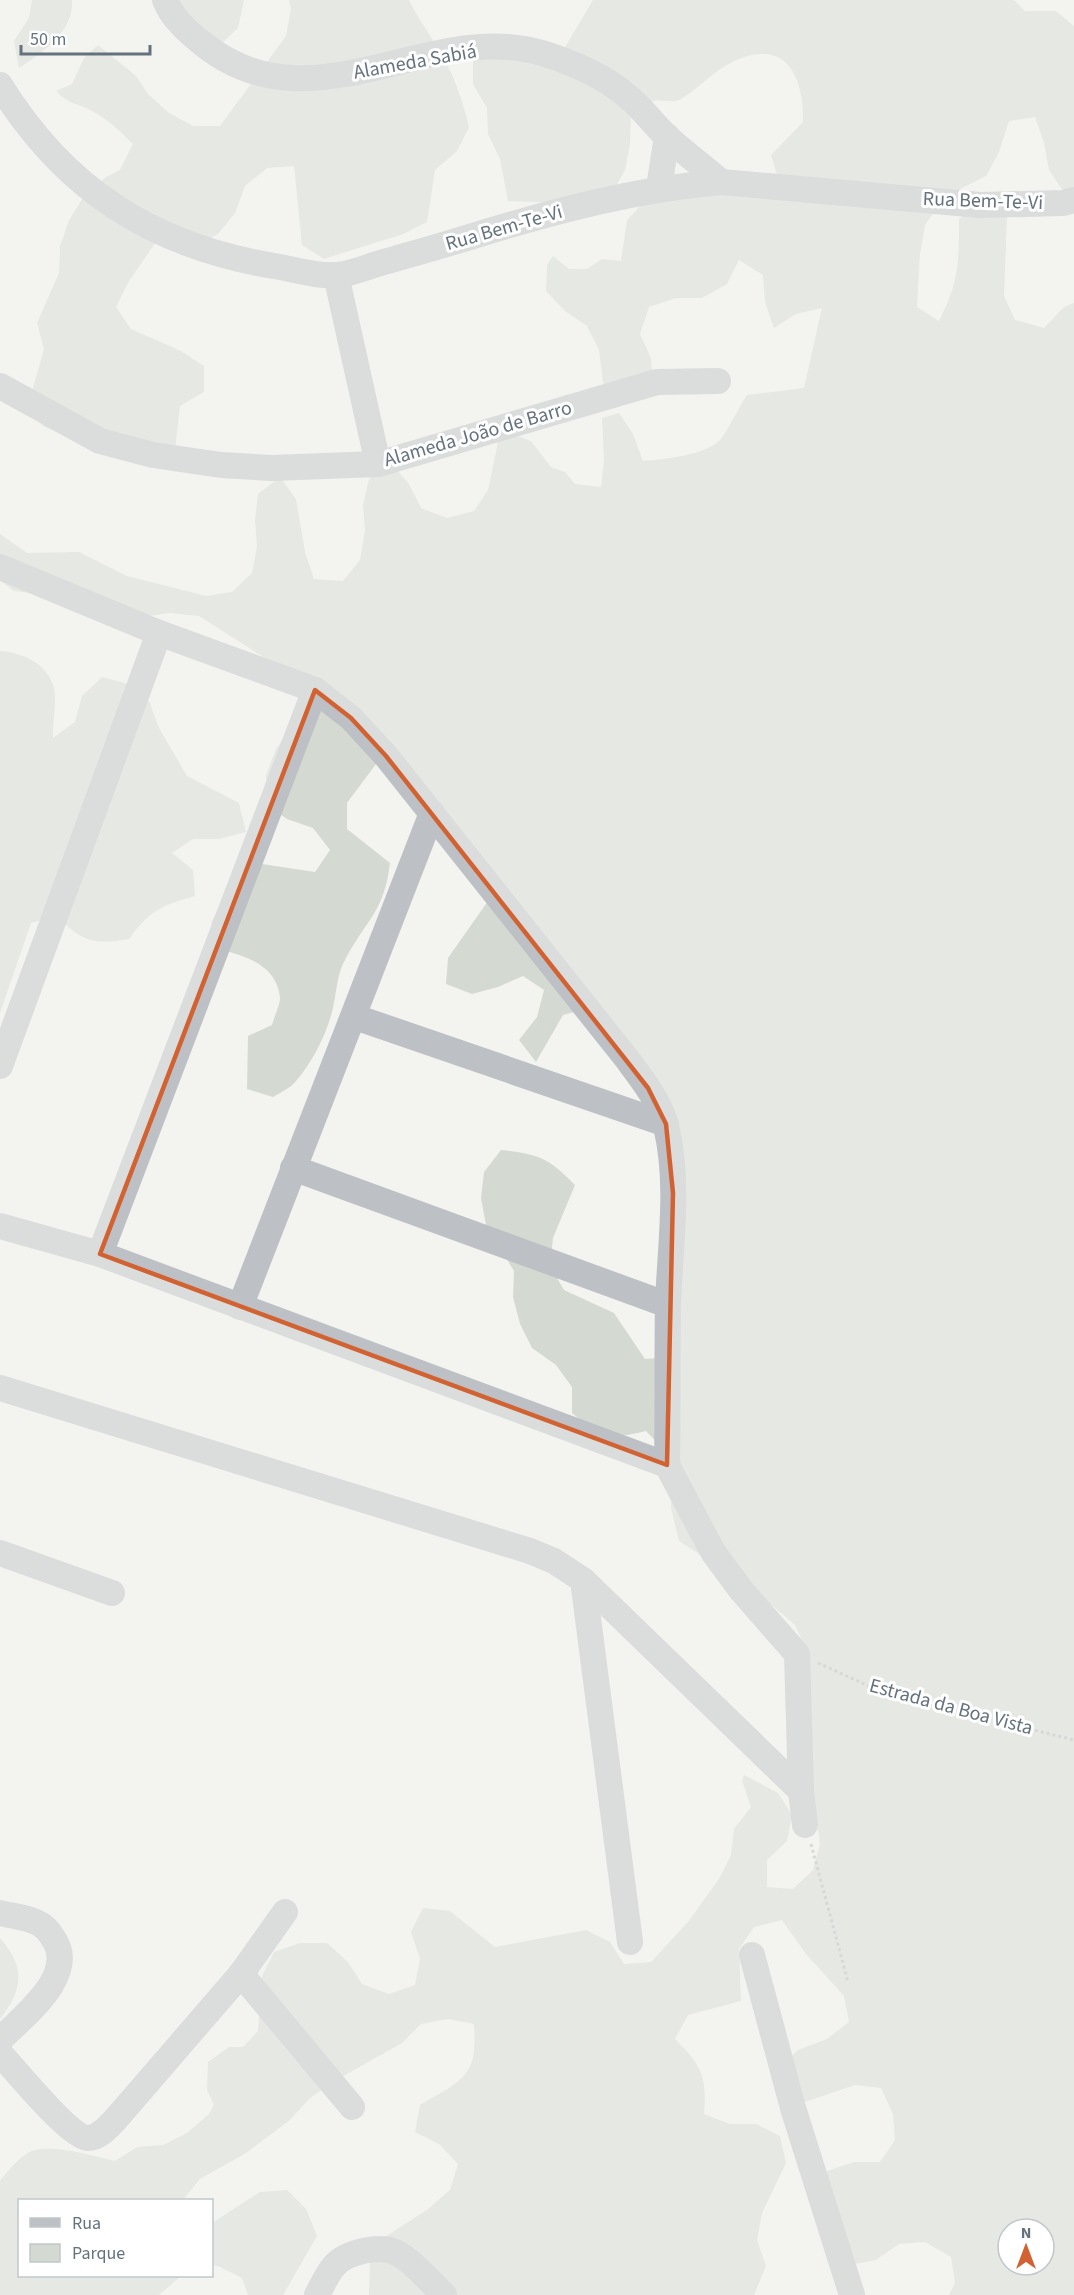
<svg xmlns="http://www.w3.org/2000/svg" width="1074" height="2295" font-family="'Source Sans 3',sans-serif">
  <style>
    .green { fill: #d4dad2; fill-rule: evenodd }
    .lines { fill: none; stroke-linecap: round; stroke-linejoin: round }
    .path { stroke: #b7b9bc; stroke-width: 3; stroke-dasharray: 3 3; stroke-linecap: butt }
    .minor { stroke: #bdc0c4; stroke-width: 26 }
    .marked { fill: none; stroke: #d26232; stroke-width: 4.5; stroke-linejoin: round }
    .labels { text-anchor: middle; dominant-baseline: central; stroke-width: 6; stroke-linejoin: round; paint-order: stroke }
    .street-label { font-size: 20px; fill: #65727e; stroke: #fff }
  </style>
  <rect width="100%" height="100%" fill="#f3f4f0"/>
  <!-- green -->
  <g class="green">
    <path d="M32 0H72C74 32 42 53 19 68L14 41 29 18Z"/>
    <polygon points="164,0 244,0 238,28 218,47"/>
    <path d="M289 0H409C418 18 428 32 438 48 453 72 463 101 469 127L457 151 435 170 427 222 403 234 324 259 302 245 294 166 267 168 245 186 235 213 218 234 206 240 160 236 129 281 116 307 131 329 181 351 204 366V392L180 406 174 459 69 438 43 426 29 402 44 349 37 323 59 273 60 246 69 220 84 196 106 177 120 170 133 144C120 131 109 120 92 111 79 104 66 103 56 91L72 84 84 58 98 45 136 76 148 94 169 113 193 126H220L286 36 291 9Z"/>
    <path d="M593 0H1014L1025 11H1056L1074 26V189L1063 191 1049 170 1044 143 1035 117 1009 121 999 152 986 176 962 188 940 204 925 225 920 254 917 307 939 321C959 282 959 262 959 219L983 205 1007 217 1004 296 1015 320 1044 328 1064 307 1074 303V2295H949L955 2283 951 2257 925 2242 899 2244 876 2260 850 2265 813 2195 827 2171 854 2162H880L895 2140 893 2114 881 2088 855 2085 802 2103 776 2096 778 2069 798 2050 827 2039 849 2022 844 1996 806 1954 782 1920 754 1927 739 1949 741 2001 688 2015 675 2039C702 2066 707 2076 704 2114L730 2124H756L780 2136 786 2163 762 2213 757 2240 766 2266 754 2295H369L370 2258 385 2237 428 2209 450 2190 458 2164 439 2144 415 2132 420 2105C462 2080 478 2078 474 2024L448 2019 421 2024 402 2043 331 2083 309 2099 290 2120 246 2153 200 2179 183 2200H20V2276H181L159 2295H0V2181C8 2171 22 2153 35 2150 60 2145 91 2156 115 2161L137 2147 163 2145 187 2133 209 2114 214 2105 207 2090 208 2062 229 2047H243L258 2031 262 1976 274 1952 300 1943H327L348 1962 362 1984 389 1994 415 1985 420 1959 411 1932 423 1908 450 1911 495 1947 586 1930 610 1942 624 1964 651 1962 688 1922 719 1879 731 1855 734 1829 751 1807 742 1781 744 1775 778 1793 792 1815 787 1841 767 1860V1887L793 1889 813 1870 820 1844 805 1733 806 1649 795 1625 773 1606 749 1593 707 1559 679 1541 671 1508 672 1479 667 1453 646 1431C610 1440 601 1437 572 1413V1387L556 1365 532 1348 520 1324 513 1297 514 1271 486 1225 481 1198 484 1172 501 1150C538 1154 549 1158 575 1185L553 1238 550 1266 564 1290 614 1313 645 1359 673 1357 674 1143 589 1008 563 1015 536 1062 519 1040 537 1017 544 990 523 976 498 987 472 994 446 984 448 958 495 891 379 760 347 803V829L390 863C384 912 367 919 346 958 336 975 337 993 332 1012 326 1035 312 1063 296 1081 291 1088 281 1092 273 1097L247 1089 248 1036 272 1025C274 1017 280 1005 280 998 277 966 248 957 223 950L211 923 223 899 262 864 315 872 330 850 313 828 287 819 266 804V775L276 749 291 727 300 701 292 675 199 616 170 613 141 617 40 594 14 591 0 580V534L27 553 79 552 127 576 206 596 232 592 252 573 257 547 255 520 258 494 280 477 296 499 305 552 314 579 343 581 360 560 365 531 363 505 369 479 390 462 409 484 421 508 447 518 474 511 488 490 499 437 506 432 531 441 551 467 565 472 575 484 601 487 604 460 602 418 619 413 633 434 643 461C663 459 704 456 720 440 726 434 740 405 747 395L804 388 822 308 796 314 774 328 765 302 763 275 739 260 727 284 702 298H676L649 307 640 334 651 358 653 384 629 396 603 383 599 350 587 326 565 311 546 291 547 265 553 256 569 269H587L602 259 621 261 627 220 643 203 780 185 771 155 803 122C804 65 777 34 722 68 708 77 696 90 681 99 674 104 663 99 654 101 647 102 638 110 631 115L630 144 625 170 615 188 580 204 508 201 500 159 488 134 487 108 473 84V57L485 33 514 43 564 49ZM1008 2229H1044V2265H1008Z"/>
    <path d="M0 651C21 652 46 663 53 685 58 700 52 722 53 738L75 722 82 696 102 677 128 684 149 701 159 728 187 776 239 803 246 832 219 839H193L172 853 193 870 195 896C162 905 149 911 129 939 94 945 82 942 57 916L31 923 0 1013Z"/>
    <path d="M0 1938C26 1968 23 1989 0 2019Z"/>
    <polygon points="287,2190 306,2209 317,2236 283,2295 248,2295 242,2278 218,2266 212,2266 212,2223 260,2192"/>
  </g>
  <g class="lines">
    <!-- path -->
    <g class="path">
      <polyline points="818,1663 884,1693 1074,1740"/>
      <polyline points="811,1844 848,1982"/>
    </g>
    <!-- minor -->
    <g class="minor">
      <path d="M165 0C172 18 188 32 203 44 313 132 427 19 542 53 571 62 604 76 627 96 641 107 652 122 665 135 683 152 703 166 721 182"/>
      <path d="M0 85C65 190 153 246 274 266 293 269 318 277 337 275 350 274 364 268 377 264 409 255 441 246 473 236 554 211 637 189 721 182L980 205 1063 203 1074 200"/>
      <polyline points="659,188 667,136"/>
      <polyline points="336,275 378,464"/>
      <polyline points="0,386 100,441 153,455 221,465 272,468 378,464 657,382 718,381"/>
      <path d="M0 567 159 633 315 690 351 718 386 756 627 1059C642 1079 660 1102 666 1126 680 1184 670 1246 668 1304 667 1358 668 1412 667 1465"/>
      <polyline points="355,1017 666,1124"/>
      <polyline points="0,1066 159,633"/>
      <polyline points="293,1168 668,1305"/>
      <polyline points="0,1226 100,1254 667,1465 713,1552 741,1590 797,1654 801,1791 805,1825"/>
      <polyline points="100,1254 315,690"/>
      <polyline points="240,1307 432,813"/>
      <polyline points="0,1388 530,1551 554,1561 583,1580 801,1791"/>
      <polyline points="0,1553 112,1593"/>
      <polyline points="583,1580 630,1942"/>
      <path d="M0 1913C12 1916 25 1917 36 1922 43 1925 49 1931 53 1938 79 1975 23 2016 0 2040"/>
      <polyline points="752,1955 793,2108 852,2295"/>
      <polyline points="241,1974 352,2107"/>
      <path d="M0 2053C15 2070 70 2137 88 2138 99 2138 108 2127 115 2120L241 1974 285 1912"/>
      <path d="M317 2295C322 2286 327 2274 334 2266 346 2252 382 2243 399 2254 417 2265 429 2281 444 2295"/>
    </g>
  </g>
  <!-- marked area -->
  <path d="M0 0H1074V2295H0ZM315 690 351 718 386 756 648 1088 666 1124 673 1193 667 1465 100 1254Z" fill="#f3f4f0" fill-opacity=".55" fill-rule="evenodd"/>
  <path class="marked" d="M315 690 351 718 386 756 648 1088 666 1124 673 1193 667 1465 100 1254Z"/>
  <g class="labels">
    <!-- street labels -->
    <g class="street-label">
      <text transform="translate(415 62) rotate(-10)">Alameda Sabiá</text>
      <text transform="translate(983 201) rotate(2)">Rua Bem-Te-Vi</text>
      <text transform="translate(504 228) rotate(-16)">Rua Bem-Te-Vi</text>
      <text transform="translate(478 434) rotate(-16)">Alameda João de Barro</text>
      <text transform="translate(951 1707) rotate(15)">Estrada da Boa Vista</text>
    </g>
  </g>
  <!-- legend -->
  <rect x="18" y="2199" width="195" height="78" fill="#ffffff" stroke="#c1c7cb" stroke-width="1.5"/>
  <rect x="30" y="2218" width="30" height="9" fill="#bdc0c4" stroke="#c1c7cb" stroke-width="1.5"/>
  <text x="72" y="2229" font-size="18" fill="#65727e">Rua</text>
  <rect x="30" y="2244" width="30" height="18" fill="#d4dad2" stroke="#c1c7cb" stroke-width="1.5"/>
  <text x="72" y="2259" font-size="18" fill="#65727e">Parque</text>
  <!-- north arrow -->
  <g transform="translate(1026 2247)"><circle r="28" fill="#ffffff" stroke="#c1c7cb" stroke-width="1.5"/>
  <path d="M0-4.5L10 22L0 15L-10 22Z" fill="#d26232"/>
  <text y="-9" font-size="16" font-weight="bold" text-anchor="middle" fill="#65727e">N</text>
  </g>
  <!-- scale -->
  <path d="M21 45v9h129v-9" fill="none" stroke="#65727e" stroke-width="3"/>
  <text x="30" y="45" font-size="18" fill="#65727e" stroke="#ffffff" stroke-width="4.5" paint-order="stroke">50 m</text>
</svg>
